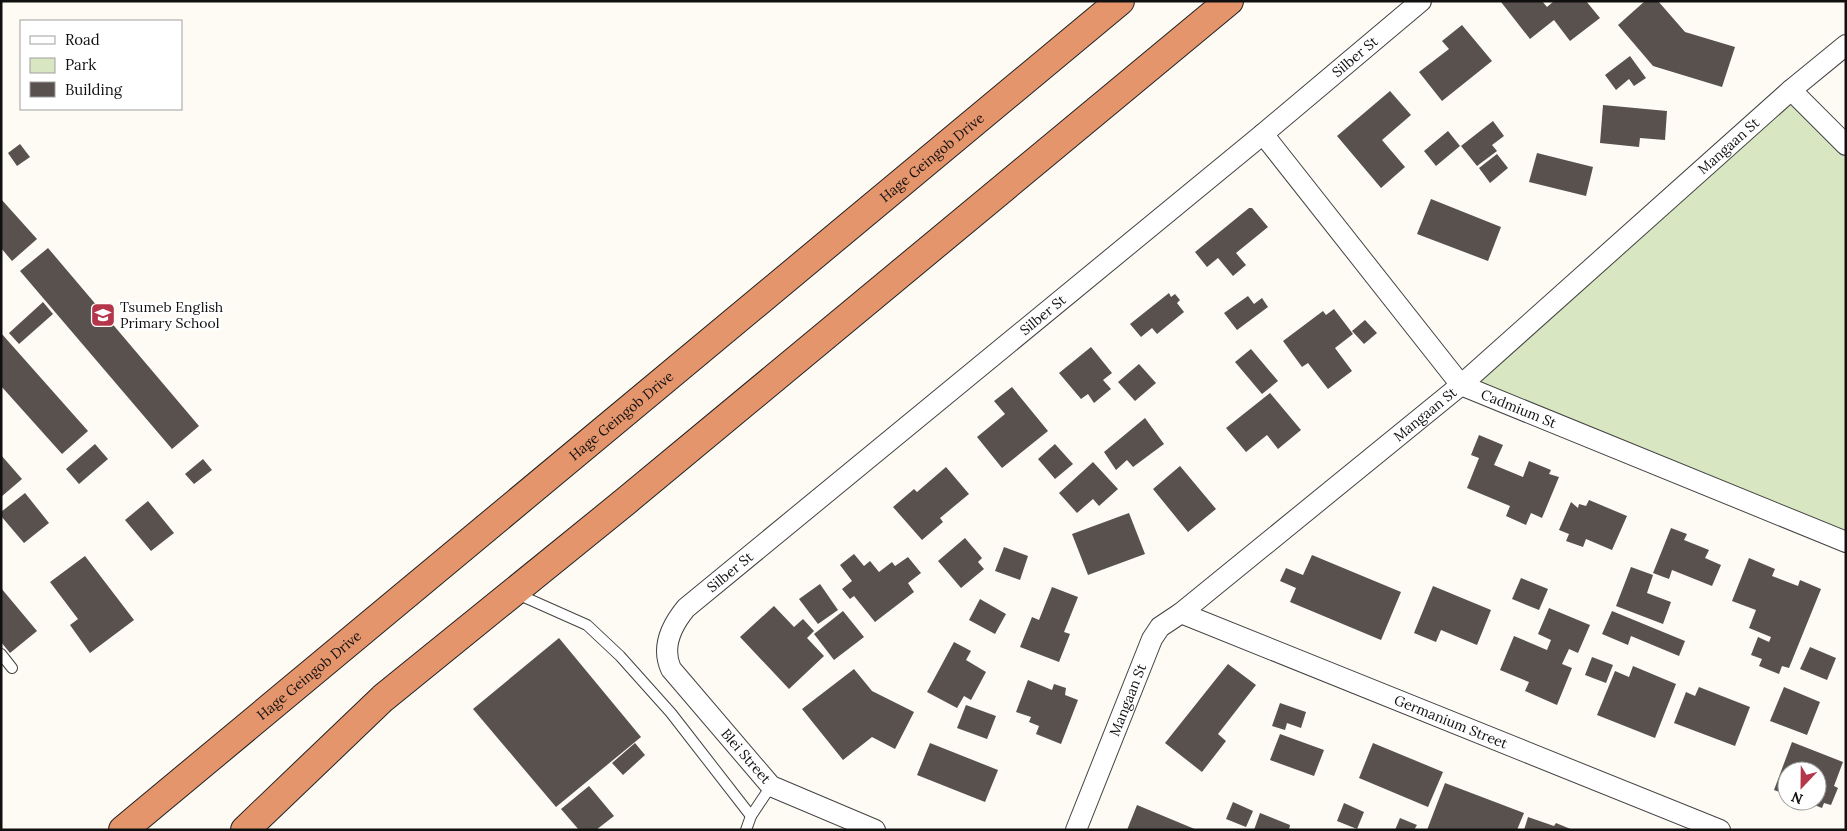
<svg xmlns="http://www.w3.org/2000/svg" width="1847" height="831" font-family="Lora,serif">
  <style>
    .green { fill: #d8e6c1 }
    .building { fill: #58514e }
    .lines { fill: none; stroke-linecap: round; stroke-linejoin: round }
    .lane-casing { stroke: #434343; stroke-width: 12 }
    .street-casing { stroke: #434343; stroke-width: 22 }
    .highway-casing { stroke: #212121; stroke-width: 30 }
    .lane { stroke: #fff; stroke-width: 10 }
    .street { stroke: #fff; stroke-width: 20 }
    .highway { stroke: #e5956c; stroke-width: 28 }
    .labels { text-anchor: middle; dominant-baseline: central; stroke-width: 5; stroke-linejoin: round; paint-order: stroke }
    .street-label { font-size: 14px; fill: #101010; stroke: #fff }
    .poi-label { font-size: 14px; fill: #101010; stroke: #fff; text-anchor: start }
  </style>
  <rect width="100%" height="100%" fill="#fefbf5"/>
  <!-- green -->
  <polygon class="green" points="1791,90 1846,145 1846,542 1461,385"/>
  <!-- building -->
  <g class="building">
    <polygon points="1503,1 1542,1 1547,7 1554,1 1586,1 1600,18 1570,41 1554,20 1530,39 1501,2"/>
    <polygon points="1645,1 1658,1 1685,32 1735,47 1722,87 1653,66 1618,25"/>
    <polygon points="1462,25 1492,61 1442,101 1419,72 1449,49 1442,41"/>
    <polygon points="1630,56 1646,78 1634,86 1629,79 1616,90 1605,75"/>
    <polygon points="1390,91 1411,115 1382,140 1405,167 1381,188 1337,136"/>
    <polygon points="1603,105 1667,111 1665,140 1640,138 1639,147 1600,143"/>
    <polygon points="1493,121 1504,136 1492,145 1497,151 1477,166 1461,146"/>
    <polygon points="1448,131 1460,146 1436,166 1424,151"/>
    <polygon points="20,144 30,157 17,166 8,153"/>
    <polygon points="1537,153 1593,167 1586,196 1529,182"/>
    <polygon points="1497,154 1508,168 1490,183 1479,168"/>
    <polygon points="1,199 37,239 12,261 1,248"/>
    <polygon points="1431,199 1501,227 1488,261 1417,234"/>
    <polygon points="1249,208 1252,208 1268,227 1236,253 1246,265 1233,276 1218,258 1207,267 1195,252"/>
    <polygon points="48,248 199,426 172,449 20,271"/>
    <polygon points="1169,293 1171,297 1175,294 1180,300 1177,303 1184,312 1157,334 1152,328 1141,337 1130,324"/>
    <polygon points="1248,296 1254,304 1262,298 1268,307 1237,330 1224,313"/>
    <polygon points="43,302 53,314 19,344 9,333"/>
    <polygon points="1334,309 1353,334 1335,348 1352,371 1328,389 1308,363 1302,367 1283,341 1323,311 1326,315"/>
    <polygon points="1365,320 1377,333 1364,344 1352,331"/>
    <polygon points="1,333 88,431 62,454 1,386"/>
    <polygon points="1091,347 1112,373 1103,380 1111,389 1094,403 1088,394 1081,399 1059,373"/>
    <polygon points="1251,349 1278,381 1262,394 1235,362"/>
    <polygon points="1139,364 1156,383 1135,401 1118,382"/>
    <polygon points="1012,387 1048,431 1002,468 977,437 1005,414 994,401"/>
    <polygon points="1270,393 1301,430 1278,449 1267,435 1246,452 1226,428"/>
    <polygon points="1145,418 1164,444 1133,467 1127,460 1116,470 1104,452"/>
    <polygon points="1479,435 1503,445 1494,465 1523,477 1529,461 1551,470 1549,474 1559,477 1542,518 1531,513 1526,525 1506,516 1510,506 1467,488 1479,458 1471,455"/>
    <polygon points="95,444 108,459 79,484 66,469"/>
    <polygon points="1055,444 1073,464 1055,479 1038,459"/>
    <polygon points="1,455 22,479 1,497"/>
    <polygon points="203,459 212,470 194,484 185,474"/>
    <polygon points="1093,462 1118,489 1099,506 1093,499 1077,513 1059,493"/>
    <polygon points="1180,466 1216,509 1188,532 1153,489"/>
    <polygon points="946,467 969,494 940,518 943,522 922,540 893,507 914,489 917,492"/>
    <polygon points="25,493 49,523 24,543 1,516 1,512"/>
    <polygon points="1589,500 1627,516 1612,550 1586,539 1583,547 1566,541 1569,534 1559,530 1571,502 1578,508 1579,504 1586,506"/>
    <polygon points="148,501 174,533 151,551 125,520"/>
    <polygon points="1129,513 1145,554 1088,575 1072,534"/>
    <polygon points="1671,528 1687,534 1684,540 1709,550 1705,558 1721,565 1712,586 1672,570 1669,579 1653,573"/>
    <polygon points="965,538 982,558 978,562 984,569 961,588 938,561"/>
    <polygon points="1004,547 1028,556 1020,580 995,571"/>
    <polygon points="854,554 864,566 870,561 879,572 892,562 895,566 908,557 921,573 908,583 914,592 875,622 854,596 850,599 842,589 852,581 840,565"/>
    <polygon points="1312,555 1401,592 1381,640 1290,602 1296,588 1280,581 1286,568 1303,575"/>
    <polygon points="85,556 134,620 90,653 70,625 78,619 50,582"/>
    <polygon points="1749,558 1775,569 1772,576 1798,586 1800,580 1821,589 1789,668 1782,666 1779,674 1759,666 1762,659 1751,655 1758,637 1769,642 1771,637 1749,628 1756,610 1732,601"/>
    <polygon points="1631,567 1653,575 1647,593 1671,602 1663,624 1616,606"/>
    <polygon points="1521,578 1548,589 1539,610 1512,599"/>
    <polygon points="820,584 838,610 818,624 799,599"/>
    <polygon points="1433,586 1491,610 1477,645 1441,630 1436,642 1414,633"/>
    <polygon points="1052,587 1078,597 1064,632 1070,634 1059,662 1020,647 1032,617 1039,620"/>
    <polygon points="1,588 37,631 10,653 1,642"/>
    <polygon points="980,599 1006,614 995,634 969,620"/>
    <polygon points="774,606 794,627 803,619 814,631 807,638 824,656 789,689 740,637"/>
    <polygon points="1549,608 1590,625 1578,653 1569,649 1562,664 1572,668 1557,705 1525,691 1529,682 1500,670 1514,636 1547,650 1551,640 1538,634"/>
    <polygon points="843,611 864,637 834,660 814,634"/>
    <polygon points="1612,611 1685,641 1679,656 1631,636 1628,645 1602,634"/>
    <polygon points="559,638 641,737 556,807 473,709"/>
    <polygon points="954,642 971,651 966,660 986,672 971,700 964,696 957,708 927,692"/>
    <polygon points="1810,647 1836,658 1827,680 1800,669"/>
    <polygon points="1592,657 1613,665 1606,683 1585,675"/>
    <polygon points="1228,664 1256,685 1218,734 1226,741 1202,772 1165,743"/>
    <polygon points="1633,666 1676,684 1655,738 1597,715 1615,671 1629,677"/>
    <polygon points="854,669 872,691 914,712 895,749 872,737 843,760 802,709"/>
    <polygon points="1028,680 1052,690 1054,684 1066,688 1065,695 1078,700 1061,744 1036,734 1039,726 1029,722 1031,717 1016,712"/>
    <polygon points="1699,687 1750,707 1735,746 1674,723 1686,692 1695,696"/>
    <polygon points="1784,687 1820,702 1807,735 1770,721"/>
    <polygon points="1280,703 1306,712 1301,728 1287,723 1285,730 1272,726"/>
    <polygon points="966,705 996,716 987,739 957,728"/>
    <polygon points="1280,734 1324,750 1314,776 1270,760"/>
    <polygon points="1792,742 1843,762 1834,786 1838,788 1831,805 1824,803 1822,808 1804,801 1817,801 1817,771 1787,771 1787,795 1774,790"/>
    <polygon points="635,743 645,755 623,775 612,763"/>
    <polygon points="930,743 998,770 985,802 917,775"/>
    <polygon points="1373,743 1443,772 1428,807 1359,778"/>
    <polygon points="1445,783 1524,813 1517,830 1427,830"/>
    <polygon points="589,786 614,816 596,830 579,830 561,809"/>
    <polygon points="1233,802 1253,811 1246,827 1226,819"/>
    <polygon points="1344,803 1364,812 1357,829 1337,821"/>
    <polygon points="1137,805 1197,830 1127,830"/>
    <polygon points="1260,813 1290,825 1289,830 1254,830"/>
    <polygon points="1528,817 1554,826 1556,823 1573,830 1524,830"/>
    <polygon points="1400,818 1417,825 1414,830 1395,830"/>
  </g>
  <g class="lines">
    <defs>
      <g id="lane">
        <polyline points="515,593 587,625 620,656 671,713 751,816"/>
        <polyline points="1,654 12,668"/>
        <polyline points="746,830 751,816 771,786"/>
      </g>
      <g id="street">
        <polyline points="1791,90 1846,145"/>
        <path id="s1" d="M1263 134 1461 385 1846 542"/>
        <path id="s2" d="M1181 613 1720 830"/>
        <path id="s3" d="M875 830 771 786 671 669C661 647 672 625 686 608L1263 134 1421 1"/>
        <path id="s4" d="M1076 830 1152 639 1160 627 1181 613 1461 385 1791 90 1846 45"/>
      </g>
      <g id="highway">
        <path id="s5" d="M123 830 1120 1"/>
        <polyline points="245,830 383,698 626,501 1229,1"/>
      </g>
    </defs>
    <!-- lane casing -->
    <use href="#lane" class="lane-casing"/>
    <!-- street casing -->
    <use href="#street" class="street-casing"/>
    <!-- highway casing -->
    <use href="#highway" class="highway-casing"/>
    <!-- lane -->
    <use href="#lane" class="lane"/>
    <!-- street -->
    <use href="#street" class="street"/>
    <!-- highway -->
    <use href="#highway" class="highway"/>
  </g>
  <!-- icons -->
  <defs>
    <symbol id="school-square" viewBox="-11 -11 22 22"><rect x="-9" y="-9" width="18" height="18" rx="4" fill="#b3364a" stroke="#fff"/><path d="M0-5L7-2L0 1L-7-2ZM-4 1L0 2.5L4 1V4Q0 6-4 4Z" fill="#fff"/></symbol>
  </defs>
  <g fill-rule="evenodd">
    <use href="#school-square" x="89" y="301" width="28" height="28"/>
  </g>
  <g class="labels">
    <!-- street labels -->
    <g class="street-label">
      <text stroke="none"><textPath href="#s3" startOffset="1200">Silber St</textPath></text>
      <text stroke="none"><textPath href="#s4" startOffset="965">Mangaan St</textPath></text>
      <text stroke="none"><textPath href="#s5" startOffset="1052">Hage Geingob Drive</textPath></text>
      <text stroke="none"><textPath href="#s3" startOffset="795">Silber St</textPath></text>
      <text stroke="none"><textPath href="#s1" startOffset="382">Cadmium St</textPath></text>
      <text stroke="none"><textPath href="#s4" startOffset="560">Mangaan St</textPath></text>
      <text stroke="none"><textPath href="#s5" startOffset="648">Hage Geingob Drive</textPath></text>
      <text stroke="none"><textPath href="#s3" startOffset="390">Silber St</textPath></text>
      <text stroke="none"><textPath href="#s5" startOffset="242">Hage Geingob Drive</textPath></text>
      <text stroke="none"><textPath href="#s4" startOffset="140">Mangaan St</textPath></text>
      <text stroke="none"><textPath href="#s2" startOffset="291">Germanium Street</textPath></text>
      <text transform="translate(746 756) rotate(49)">Blei Street</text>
    </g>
    <!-- poi labels -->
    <g class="poi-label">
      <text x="120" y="307">Tsumeb English<tspan x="120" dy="16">Primary School</tspan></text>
    </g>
  </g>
  <!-- border -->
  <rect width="1847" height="831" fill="none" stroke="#101010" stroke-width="5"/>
  <!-- legend -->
  <rect x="20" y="20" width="162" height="90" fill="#ffffff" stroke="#9f9f9f"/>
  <rect x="30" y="36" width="25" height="8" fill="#ffffff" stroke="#9f9f9f"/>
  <text x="65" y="45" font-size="15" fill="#101010">Road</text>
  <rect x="30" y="58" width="25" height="15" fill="#d8e6c1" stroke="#9f9f9f"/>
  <text x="65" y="70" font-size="15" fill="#101010">Park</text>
  <rect x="30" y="82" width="25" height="15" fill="#58514e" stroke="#9f9f9f"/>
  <text x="65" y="95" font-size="15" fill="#101010">Building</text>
  <!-- north arrow -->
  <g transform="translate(1802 786) rotate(202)"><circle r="24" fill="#ffffff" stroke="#9f9f9f"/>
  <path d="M0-4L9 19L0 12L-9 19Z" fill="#b3364a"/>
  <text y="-8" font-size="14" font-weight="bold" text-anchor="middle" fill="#101010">N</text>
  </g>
</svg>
